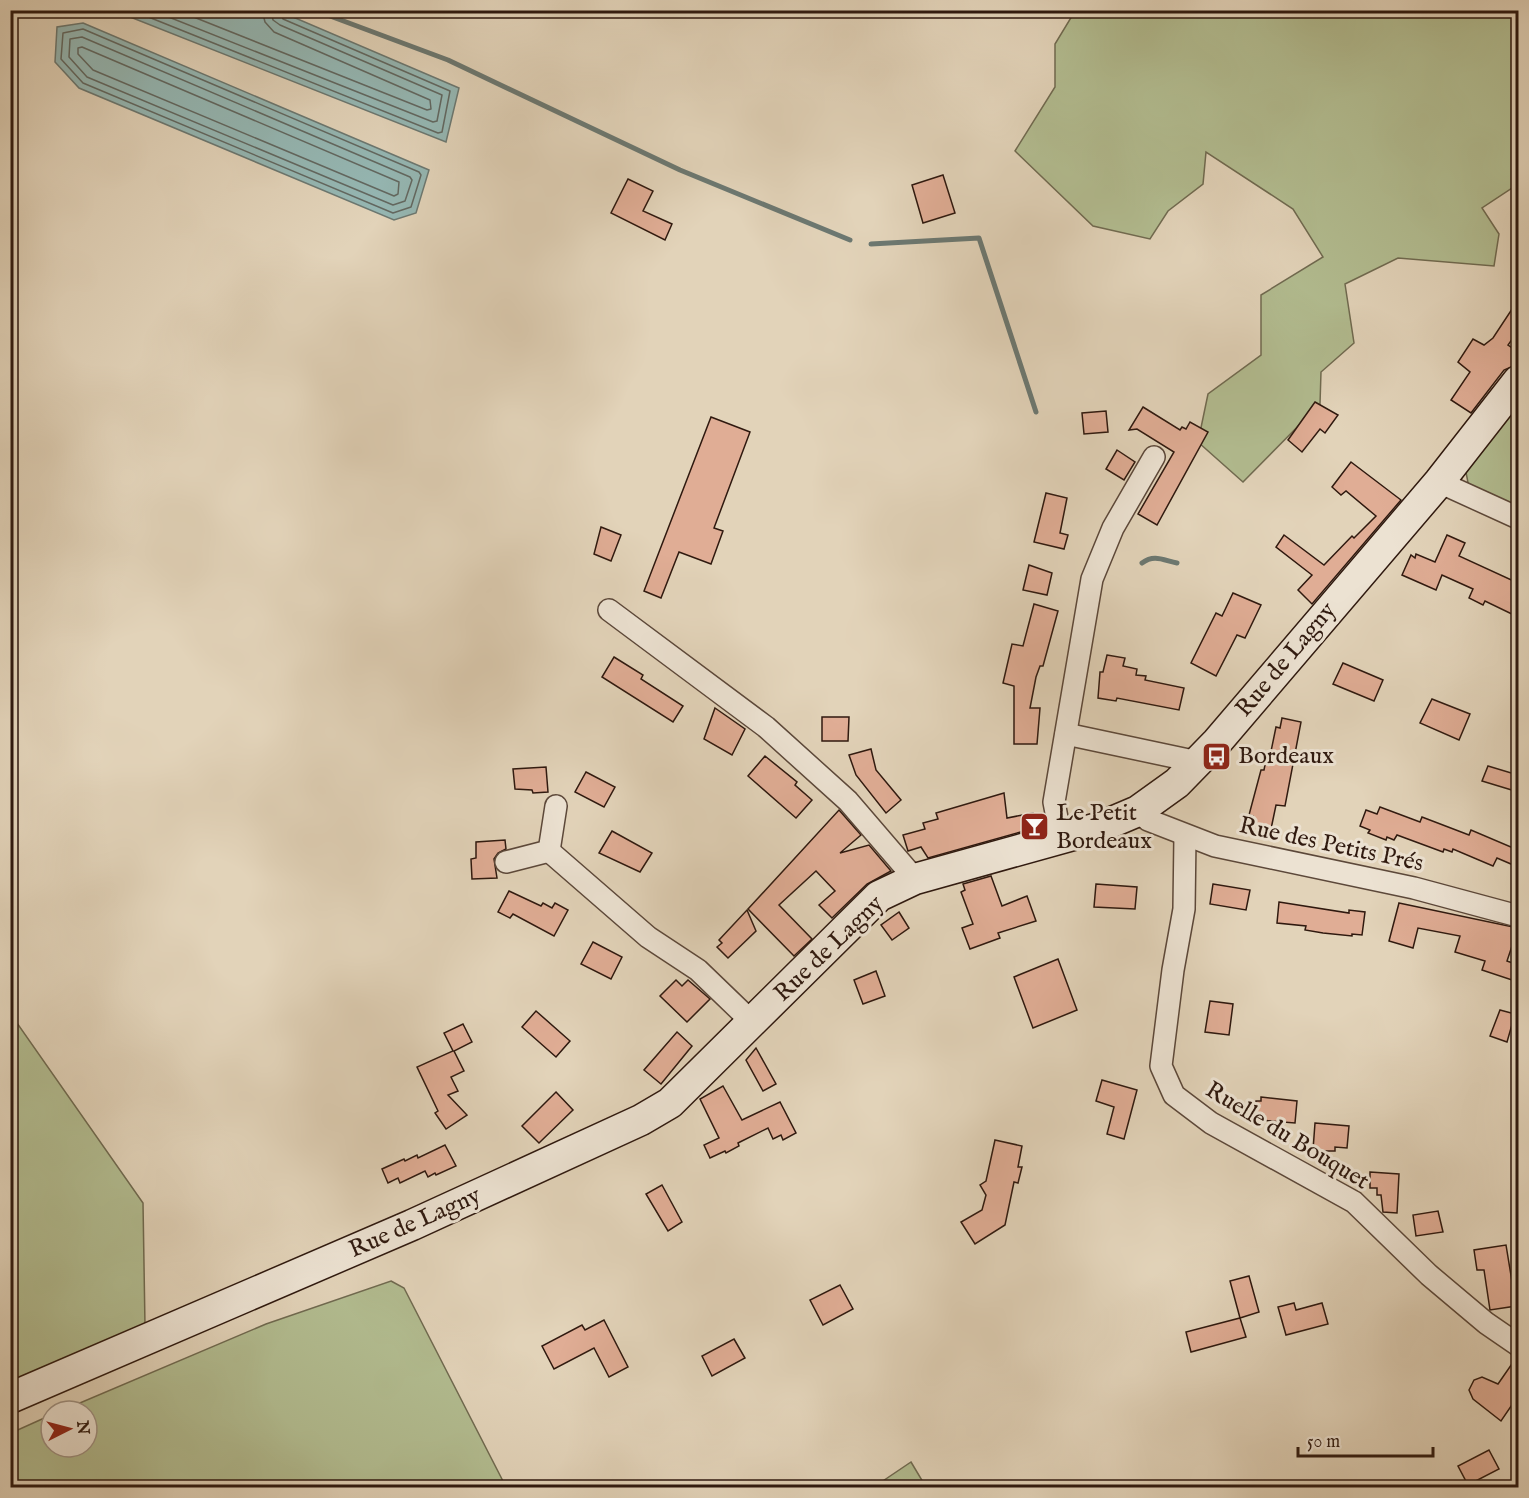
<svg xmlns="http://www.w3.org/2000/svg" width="1529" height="1498" font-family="'IM FELL English',serif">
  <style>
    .green { fill: #b2bc90; stroke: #706a50; stroke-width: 1.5 }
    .water { fill: #95b7b3; stroke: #6c7871; stroke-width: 1.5 }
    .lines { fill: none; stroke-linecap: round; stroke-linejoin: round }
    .shore { stroke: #626861; stroke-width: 1.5 }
    .stream { stroke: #6c7871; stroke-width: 5 }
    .building { fill: #e0ad95; stroke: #2f190f; stroke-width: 1.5 }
    .street-casing { stroke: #5c483a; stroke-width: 24 }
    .secondary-casing { stroke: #2f190f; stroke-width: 33 }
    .street { stroke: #ece2d2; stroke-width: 21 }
    .secondary { stroke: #ece2d2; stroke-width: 30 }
    .labels { text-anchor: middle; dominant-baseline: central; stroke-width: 6; stroke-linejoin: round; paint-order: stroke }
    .street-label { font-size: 24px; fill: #2f190f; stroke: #ece2d2 }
    .poi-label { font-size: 24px; fill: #2f190f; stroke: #ece2d2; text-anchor: start }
  </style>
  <rect width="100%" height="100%" fill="#e2d3b9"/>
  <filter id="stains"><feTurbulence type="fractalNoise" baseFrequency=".00333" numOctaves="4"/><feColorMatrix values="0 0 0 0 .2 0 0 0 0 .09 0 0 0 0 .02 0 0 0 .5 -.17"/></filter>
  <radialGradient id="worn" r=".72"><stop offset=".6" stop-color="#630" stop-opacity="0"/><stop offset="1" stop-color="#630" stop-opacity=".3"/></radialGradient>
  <!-- green -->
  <g class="green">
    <polygon points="1075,11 1518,11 1518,184 1482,208 1499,234 1494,266 1398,258 1345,284 1354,343 1321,372 1320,404 1243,482 1198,442 1208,394 1261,355 1261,295 1323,257 1293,209 1206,152 1203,184 1168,211 1150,239 1093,226 1015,151 1055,87 1055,44"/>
    <polygon points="1518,405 1518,511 1469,488 1465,467"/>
    <polygon points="10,1013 143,1203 145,1326 10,1385"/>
    <polygon points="391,1281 404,1288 506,1487 11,1487 11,1433 51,1415 51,1447 87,1447 87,1411 61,1411 266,1324"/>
    <polygon points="911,1462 926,1487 874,1487"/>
  </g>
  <!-- water -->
  <g class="water">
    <polygon points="115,11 279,11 459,88 446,142"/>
    <polygon points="83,23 429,170 416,213 394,220 79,88 55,62 57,27"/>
  </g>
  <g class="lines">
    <!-- shore -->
    <g class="shore">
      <polyline points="131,10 438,133 442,132 450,91 283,19 279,10"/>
      <polyline points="151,10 433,122 437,121 442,95 280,25 273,20 271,10"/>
      <polyline points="176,10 427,110 431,109 430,100 274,32 265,22 262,10"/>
      <polygon points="83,29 419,172 421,175 411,207 393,213 83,83 61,59 63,33"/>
      <polygon points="82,37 410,177 412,180 405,201 393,205 87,77 69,57 70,39"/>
      <polygon points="82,47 399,182 398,194 394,196 93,70 78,54 78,48"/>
    </g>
    <!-- stream -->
    <g class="stream">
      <polyline points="314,10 448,60 680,170 850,240"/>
      <polyline points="871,244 979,238 1036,412"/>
      <path d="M1142 563C1154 554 1163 560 1177 563"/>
    </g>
  </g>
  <!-- building -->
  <g class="building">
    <polygon points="943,175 955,213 923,223 912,185"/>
    <polygon points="628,179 653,191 643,211 672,224 665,240 611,213"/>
    <polygon points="1518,300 1518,331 1508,345 1518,352 1518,364 1504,370 1471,413 1451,400 1470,372 1458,362 1473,339 1484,345 1493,338"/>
    <polygon points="1315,402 1338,415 1325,433 1320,429 1302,452 1288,440"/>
    <polygon points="1143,407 1180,430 1182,427 1186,429 1190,422 1208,432 1157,525 1138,514 1174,452 1137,429 1129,430"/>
    <polygon points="1106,411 1108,432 1084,434 1082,413"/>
    <polygon points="711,417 750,432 714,528 723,531 711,564 679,552 661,598 644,591"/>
    <polygon points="1117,450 1135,462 1124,480 1106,469"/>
    <polygon points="1351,462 1401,500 1312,604 1298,590 1312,575 1276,547 1284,535 1324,565 1352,536 1354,538 1376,516 1346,491 1341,495 1332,487"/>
    <polygon points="1046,493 1067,498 1060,533 1068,535 1064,549 1034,542"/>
    <polygon points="601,527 621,535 611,561 594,554"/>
    <polygon points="1447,535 1465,543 1459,556 1518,583 1518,617 1485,601 1483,605 1469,598 1473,589 1442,575 1436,590 1402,575 1411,555 1415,558 1416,554 1435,562"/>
    <polygon points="1029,565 1052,573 1047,595 1023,590"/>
    <polygon points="1233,593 1261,605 1245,638 1237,635 1216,676 1191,663 1216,613 1222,616"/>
    <polygon points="1034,604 1058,611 1043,666 1040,666 1036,677 1030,708 1040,708 1037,744 1014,744 1014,686 1003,683 1012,644 1023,646"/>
    <polygon points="1107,655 1125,658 1123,666 1137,669 1136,675 1146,676 1145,680 1184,688 1179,710 1117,698 1116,701 1098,698 1100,672 1103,672"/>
    <polygon points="614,657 643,675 641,679 683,706 673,722 602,677"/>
    <polygon points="1343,663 1383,680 1374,701 1333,684"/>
    <polygon points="1432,699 1470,714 1459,740 1420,723"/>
    <polygon points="715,708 745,729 732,755 704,739"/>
    <polygon points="822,717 849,717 848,741 822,741"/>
    <polygon points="1282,718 1301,722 1285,806 1276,805 1271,829 1251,825 1253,816 1249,815 1261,770 1264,770 1266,760 1269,761 1276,727 1280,728"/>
    <polygon points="871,749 876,770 901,800 886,813 856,775 849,755"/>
    <polygon points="765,756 797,782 795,785 812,800 796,818 748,776"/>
    <polygon points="1488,766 1518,775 1515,791 1482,781"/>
    <polygon points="546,767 548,792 533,793 532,790 515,789 513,769"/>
    <polygon points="586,772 615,787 604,807 575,792"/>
    <polygon points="1004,793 1007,818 1033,813 1033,820 1042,818 1042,826 928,858 921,847 908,851 903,835 925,829 923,823 938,819 936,813"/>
    <polygon points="1380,807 1420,822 1422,817 1469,835 1471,830 1518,850 1518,867 1497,858 1493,866 1453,849 1452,852 1444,849 1443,852 1397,835 1394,840 1387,837 1386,840 1368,833 1370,830 1360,826 1366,810 1377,814"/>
    <polygon points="839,810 861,835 840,853 869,845 891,871 867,884 832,918 819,905 835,891 816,871 779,905 812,939 794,956 748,909"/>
    <polygon points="612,831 652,853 640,872 599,853"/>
    <polygon points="505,840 506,849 498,853 494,859 497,878 472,879 471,859 476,858 476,842"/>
    <polygon points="991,876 1002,906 1027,896 1036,921 998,933 1000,938 970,949 962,928 973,924 961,892 965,890 963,884"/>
    <polygon points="1096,884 1137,887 1135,909 1094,907"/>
    <polygon points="1213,884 1250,890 1246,910 1210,904"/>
    <polygon points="509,891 541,906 543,903 552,908 555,903 568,910 554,936 513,914 510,918 498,912"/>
    <polygon points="1279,902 1349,913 1349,910 1365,912 1362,935 1352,934 1352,936 1323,933 1305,930 1306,926 1277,923"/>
    <polygon points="1399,903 1518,928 1507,961 1518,965 1518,982 1482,970 1485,961 1455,952 1460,936 1418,928 1413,948 1389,941"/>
    <polygon points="747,910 756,931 728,958 717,947 722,943 719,940"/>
    <polygon points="899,912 909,928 892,940 881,925"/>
    <polygon points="593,942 622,957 611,979 581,964"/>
    <polygon points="1058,959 1077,1010 1033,1028 1014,977"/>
    <polygon points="876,971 885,996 863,1004 854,980"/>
    <polygon points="676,980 682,986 688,980 710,999 687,1022 660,996"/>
    <polygon points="1210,1001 1233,1004 1229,1035 1205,1032"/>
    <polygon points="1500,1010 1515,1014 1507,1042 1490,1036"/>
    <polygon points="536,1011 570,1041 556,1057 522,1027"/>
    <polygon points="463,1024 472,1042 454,1051 464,1071 451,1077 458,1091 448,1095 467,1115 446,1129 435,1113 438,1111 417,1067 453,1051 444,1033"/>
    <polygon points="677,1032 692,1046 661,1084 644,1070"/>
    <polygon points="756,1048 776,1084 763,1091 746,1060"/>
    <polygon points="1102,1080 1137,1090 1124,1139 1107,1134 1114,1107 1096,1101"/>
    <polygon points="723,1086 742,1120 780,1102 796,1133 783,1140 781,1135 773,1139 768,1128 738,1143 739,1146 726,1153 725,1151 710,1158 704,1145 719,1138 700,1099"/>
    <polygon points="556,1092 573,1110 539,1143 522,1126"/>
    <polygon points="1261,1097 1297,1101 1295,1123 1259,1120 1259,1115 1254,1115 1256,1101 1261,1101"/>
    <polygon points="1315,1123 1349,1126 1347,1148 1335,1147 1335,1151 1327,1151 1313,1150"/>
    <polygon points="995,1140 1022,1146 1018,1167 1022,1167 1018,1183 1014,1182 1005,1225 975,1244 961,1222 982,1210 986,1195 980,1185 986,1181"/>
    <polygon points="445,1145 456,1166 436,1175 435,1173 428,1177 425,1171 400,1183 398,1178 388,1183 382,1169 404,1159 405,1161 417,1155 418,1158"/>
    <polygon points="1370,1172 1399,1174 1397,1213 1383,1212 1381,1195 1377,1195 1377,1188 1370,1188"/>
    <polygon points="662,1185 682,1222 668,1231 646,1194"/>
    <polygon points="1438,1211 1443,1232 1416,1236 1413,1215"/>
    <polygon points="1506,1245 1516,1306 1490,1310 1484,1270 1477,1270 1474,1250"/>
    <polygon points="1249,1276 1259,1312 1240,1318 1230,1281"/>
    <polygon points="840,1285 853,1309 823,1325 810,1300"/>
    <polygon points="1294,1303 1296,1310 1322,1303 1328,1324 1286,1335 1278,1307"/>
    <polygon points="1240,1318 1246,1337 1191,1352 1186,1332"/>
    <polygon points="604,1320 628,1367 609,1377 594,1348 554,1369 542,1346 582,1325 585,1330"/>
    <polygon points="734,1339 745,1358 712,1376 702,1356"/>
    <polygon points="1516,1358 1518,1358 1518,1396 1501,1421 1473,1399 1469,1390 1474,1380 1482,1377 1498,1384"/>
    <polygon points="1489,1450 1499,1469 1468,1485 1458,1466"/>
  </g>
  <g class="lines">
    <defs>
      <g id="street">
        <polyline points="1439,482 1518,518"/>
        <polyline points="609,610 766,727 848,801 915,879"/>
        <polyline points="1066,734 1198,762"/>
        <polyline points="1138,811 1148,820 1215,846 1414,888 1518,916"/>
        <polyline points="1185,836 1184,909 1173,970 1161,1066 1174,1095 1211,1123 1354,1202 1429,1275 1486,1323 1518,1345"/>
        <polyline points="1061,839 1054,802 1092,579 1113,528 1154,457"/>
        <polyline points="549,851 648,937 698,970 753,1023"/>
        <polyline points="506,862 549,851 556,806"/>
      </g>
      <polyline id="secondary" points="10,1398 412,1225 641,1120 670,1103 879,896 915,879 1098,828 1138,811 1177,783 1217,742 1439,482 1518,381"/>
    </defs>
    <!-- street casing -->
    <use href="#street" class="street-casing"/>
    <!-- secondary casing -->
    <use href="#secondary" class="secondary-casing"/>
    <!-- street -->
    <use href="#street" class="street"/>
    <!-- secondary -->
    <use href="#secondary" class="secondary"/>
  </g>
  <!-- icons -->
  <defs>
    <symbol id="bus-square" viewBox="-11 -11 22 22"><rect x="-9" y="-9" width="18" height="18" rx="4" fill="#8f2418" stroke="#ece2d2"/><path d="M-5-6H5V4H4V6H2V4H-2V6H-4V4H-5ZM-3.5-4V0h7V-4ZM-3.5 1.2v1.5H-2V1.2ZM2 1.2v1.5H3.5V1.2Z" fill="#fff"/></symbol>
    <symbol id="bar-square" viewBox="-11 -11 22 22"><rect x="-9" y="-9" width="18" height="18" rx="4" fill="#8f2418" stroke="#ece2d2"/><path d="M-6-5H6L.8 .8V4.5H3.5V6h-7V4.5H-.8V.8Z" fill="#fff"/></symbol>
  </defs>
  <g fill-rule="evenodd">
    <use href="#bus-square" x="1200" y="740" width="33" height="33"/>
    <use href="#bar-square" x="1018" y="810" width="33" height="33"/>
  </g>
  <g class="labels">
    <!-- street labels -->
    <g class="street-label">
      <text transform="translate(1286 660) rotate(-50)">Rue de Lagny</text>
      <text transform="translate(1331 845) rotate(12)">Rue des Petits Prés</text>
      <text transform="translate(829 949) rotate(-44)">Rue de Lagny</text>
      <text transform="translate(1287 1136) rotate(31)">Ruelle du Bouquet</text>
      <text transform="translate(415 1223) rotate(-24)">Rue de Lagny</text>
    </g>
    <!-- poi labels -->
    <g class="poi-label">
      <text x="1238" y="756">Bordeaux</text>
      <text x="1056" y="813">Le Petit<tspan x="1056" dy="28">Bordeaux</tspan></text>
    </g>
  </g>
  <!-- margin -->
  <rect width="1529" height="1498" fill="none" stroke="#e2d3b9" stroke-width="36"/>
  <rect x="12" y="12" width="1505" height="1474" fill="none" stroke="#2f190f" stroke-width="3"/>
  <rect x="18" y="18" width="1493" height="1462" fill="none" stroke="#2f190f" stroke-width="1.5"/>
  <!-- north arrow -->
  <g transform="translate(69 1429) rotate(84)"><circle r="28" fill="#ece2d2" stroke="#a09284" stroke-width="1.5"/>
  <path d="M0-4.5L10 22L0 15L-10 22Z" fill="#8f2418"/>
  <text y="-9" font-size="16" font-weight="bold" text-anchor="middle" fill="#2f190f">N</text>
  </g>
  <!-- scale -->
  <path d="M1298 1447v9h135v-9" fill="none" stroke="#2f190f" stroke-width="3"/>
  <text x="1307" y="1447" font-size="18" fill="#2f190f" stroke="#ece2d2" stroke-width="4.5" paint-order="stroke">50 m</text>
  <rect width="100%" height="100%" filter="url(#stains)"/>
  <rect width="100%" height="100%" fill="url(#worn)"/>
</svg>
